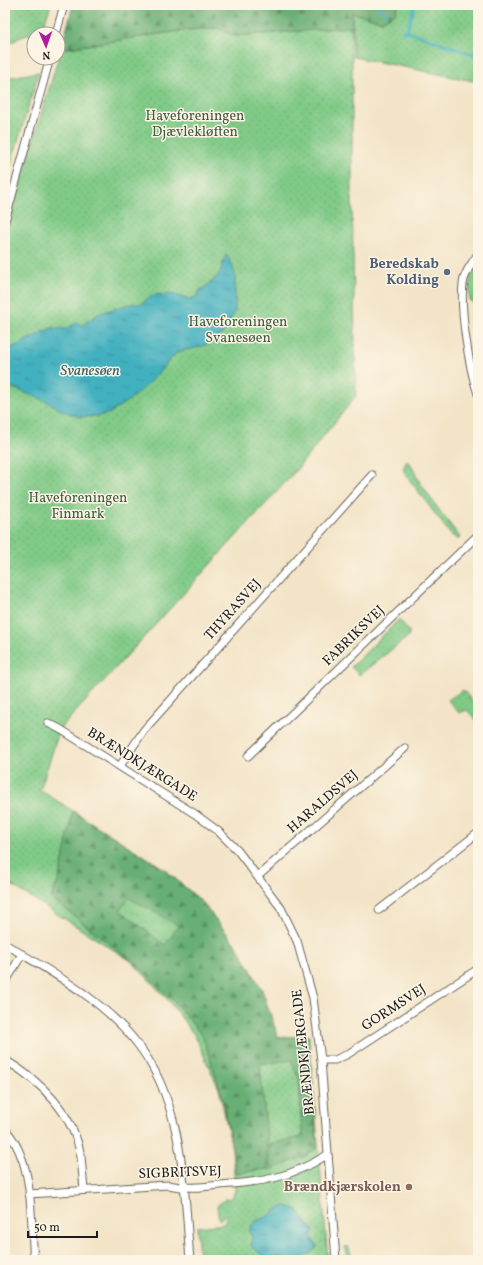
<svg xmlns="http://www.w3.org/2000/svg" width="483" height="1265" font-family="Vollkorn,serif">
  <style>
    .grass { fill: url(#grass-dots); stroke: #4e7452 }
    .forest { fill: url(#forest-firs); stroke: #426648 }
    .park { fill: url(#park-crowns); stroke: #4e7452 }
    .water { fill: url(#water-ripples); stroke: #30666e }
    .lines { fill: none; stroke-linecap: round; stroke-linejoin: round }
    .stream { stroke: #43b1bf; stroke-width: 3 }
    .street-casing { stroke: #676258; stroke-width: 9 }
    .street { stroke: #fff; stroke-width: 7 }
    .service-dot { fill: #5c6f8a; stroke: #fcf5e5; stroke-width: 1.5 }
    .education-dot { fill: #8d6e63; stroke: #fcf5e5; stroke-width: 1.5 }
    .labels { text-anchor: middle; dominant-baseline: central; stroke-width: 3; stroke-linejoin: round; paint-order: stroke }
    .park-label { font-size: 14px; fill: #3f5942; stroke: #fcf5e5 }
    .service-label { font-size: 14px; font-weight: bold; fill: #4e5e75; stroke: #fcf5e5; text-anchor: end }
    .street-label { font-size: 14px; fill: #1c1c1c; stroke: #fcf5e5 }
    .education-label { font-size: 14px; font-weight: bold; fill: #785e54; stroke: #fcf5e5; text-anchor: end }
    .water-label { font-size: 15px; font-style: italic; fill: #2e5f65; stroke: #fcf5e5 }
  </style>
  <defs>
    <pattern id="grass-dots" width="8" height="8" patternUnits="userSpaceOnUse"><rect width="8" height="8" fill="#81cb88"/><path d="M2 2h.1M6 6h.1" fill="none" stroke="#6fae75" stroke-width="1.8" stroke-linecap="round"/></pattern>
    <pattern id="forest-firs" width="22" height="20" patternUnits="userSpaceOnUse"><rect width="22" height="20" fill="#68af74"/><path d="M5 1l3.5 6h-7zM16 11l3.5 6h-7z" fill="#558e5e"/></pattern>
    <pattern id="park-crowns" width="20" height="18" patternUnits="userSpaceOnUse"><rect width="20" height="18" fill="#81cb88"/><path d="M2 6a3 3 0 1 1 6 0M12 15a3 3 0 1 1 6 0" fill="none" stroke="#6fae75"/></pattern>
    <pattern id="water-ripples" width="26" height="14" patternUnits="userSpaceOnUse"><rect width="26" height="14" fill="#43b1bf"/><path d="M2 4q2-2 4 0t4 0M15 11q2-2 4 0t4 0" fill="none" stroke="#378f9a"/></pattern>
  </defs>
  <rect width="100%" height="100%" fill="#fcf5e5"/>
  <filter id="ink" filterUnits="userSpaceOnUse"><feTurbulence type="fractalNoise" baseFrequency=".025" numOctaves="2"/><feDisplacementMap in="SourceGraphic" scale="8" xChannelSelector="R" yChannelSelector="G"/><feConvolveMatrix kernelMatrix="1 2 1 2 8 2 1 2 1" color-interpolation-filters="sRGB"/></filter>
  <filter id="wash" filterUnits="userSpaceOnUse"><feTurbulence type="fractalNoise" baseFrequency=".012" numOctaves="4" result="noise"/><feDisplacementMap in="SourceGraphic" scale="16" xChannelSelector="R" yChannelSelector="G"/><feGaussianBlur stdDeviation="0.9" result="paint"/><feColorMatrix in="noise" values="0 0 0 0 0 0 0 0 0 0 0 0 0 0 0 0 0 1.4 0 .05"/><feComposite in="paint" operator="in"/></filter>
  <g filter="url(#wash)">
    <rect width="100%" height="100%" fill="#f3e4c7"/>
    <!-- grass -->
    <g class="grass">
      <polygon points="5,5 51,5 42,30 21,37 5,46"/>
      <polygon points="398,5 478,5 478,82 354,57 352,12 382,21 395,13"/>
      <polygon points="352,27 352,201 356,396 293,474 60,729 40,790 163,868 201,901 239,949 262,990 278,1037 309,1036 328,1260 199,1260 197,1227 224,1224 227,1214 219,1220 217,1206 225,1199 232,1198 235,1190 232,1148 219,1089 195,1036 168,1000 131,961 5,881 5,233 61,49 186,30 217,28 235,36"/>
      <polygon points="39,72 5,184 5,78"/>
      <path d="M478 264V307L470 300C469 289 468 272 478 264Z"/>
      <polygon points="471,314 478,319 478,353 476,353"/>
      <path d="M407 460C414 467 415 476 421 484 433 502 446 520 460 537L458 540 451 535 406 475 403 469Z"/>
      <polygon points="399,619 409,631 409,636 359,675 351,667"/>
      <polygon points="463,690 478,708 478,722 467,710 459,713 448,700"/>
      <polygon points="348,1246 353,1260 346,1260 345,1247"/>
    </g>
    <!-- forest -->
    <g class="forest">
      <polygon points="73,5 398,5 395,13 382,21 352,13 352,27 235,36 217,28 186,30 61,49"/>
      <polygon points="73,811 163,868 201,901 239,949 262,990 278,1037 309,1036 317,1148 304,1157 269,1170 269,1144 302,1137 299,1079 291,1060 260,1064 267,1138 267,1169 236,1173 223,1098 203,1037 177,1005 137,965 51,898 59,879"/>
    </g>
    <!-- park -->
    <polygon class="park" points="129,898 179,926 165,945 120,910"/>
    <!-- water -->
    <g class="water">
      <polygon points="226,254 232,264 235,275 235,312 223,333 204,346 177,352 148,384 129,400 110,413 98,416 80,417 63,411 46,401 8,386 5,379 5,362 11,348 51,328 67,329 78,322 81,326 98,314 129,304 141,304 154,295 170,294 190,299 196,297 199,291 212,282 220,273"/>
      <path d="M286 1206 298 1210C302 1217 308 1225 314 1231L311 1235 313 1242 317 1244 316 1249 306 1256 291 1260 284 1257 267 1259 251 1246 252 1236 249 1232C252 1219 260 1221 270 1215 276 1211 277 1207 286 1206Z"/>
    </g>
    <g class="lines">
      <!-- stream -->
      <g class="stream">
        <polyline points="377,5 386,14"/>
        <polyline points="403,31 407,30 415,5"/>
        <polyline points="403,32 409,32 478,56"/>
      </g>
    </g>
  </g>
  <g filter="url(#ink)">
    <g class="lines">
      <defs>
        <g id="street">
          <polyline points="56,34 64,5"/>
          <polyline points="5,221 50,58"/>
          <path d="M478 254C472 263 464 273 463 284 460 312 469 368 478 394"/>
          <polyline points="48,723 60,729 195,814 218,831 238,851 281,908 297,941 313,998 321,1060 336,1260"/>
          <polyline points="248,756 478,535"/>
          <polyline points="120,766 144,730 372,475"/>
          <polyline points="258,876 405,748"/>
          <polyline points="379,910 478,833"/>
          <path d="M5 944C51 972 102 999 136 1042 184 1102 184 1187 190 1260"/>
          <polyline points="5,983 22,954"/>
          <path d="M5 1060C41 1081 74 1114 81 1157 82 1168 83 1179 84 1190"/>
          <polyline points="321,1060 335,1060 348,1054 478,969"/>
          <path d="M5 1129C35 1162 30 1217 34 1260"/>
          <path d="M29 1194 168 1185C186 1189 202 1187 220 1185 263 1182 290 1178 327 1155"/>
        </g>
      </defs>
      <!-- street casing -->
      <use href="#street" class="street-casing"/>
      <!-- street -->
      <use href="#street" class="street"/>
    </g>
  </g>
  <!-- markers -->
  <circle class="service-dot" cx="447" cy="272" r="4"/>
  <circle class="education-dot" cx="409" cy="1187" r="4"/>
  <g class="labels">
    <!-- park labels -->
    <g class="park-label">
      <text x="195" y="116">Haveforeningen<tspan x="195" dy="16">Djævlekløften</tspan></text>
      <text x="238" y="322">Haveforeningen<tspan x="238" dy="16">Svanesøen</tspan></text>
      <text x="78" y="498">Haveforeningen<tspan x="78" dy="16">Finmark</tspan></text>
    </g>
    <!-- service labels -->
    <g class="service-label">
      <text x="439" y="264">Beredskab<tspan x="439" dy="16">Kolding</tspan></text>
    </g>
    <!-- street labels -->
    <g class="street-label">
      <text transform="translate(233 610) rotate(-48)">THYRASVEJ</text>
      <text transform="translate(354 636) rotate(-44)">FABRIKSVEJ</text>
      <text transform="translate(142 765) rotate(32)">BRÆNDKJÆRGADE</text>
      <text transform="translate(323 802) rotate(-41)">HARALDSVEJ</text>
      <text transform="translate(394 1008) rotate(-33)">GORMSVEJ</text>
      <text transform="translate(304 1052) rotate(-96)">BRÆNDKJÆRGADE</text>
      <text transform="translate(180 1173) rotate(-2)">SIGBRITSVEJ</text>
    </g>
    <!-- education labels -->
    <g class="education-label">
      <text x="401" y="1187">Brændkjærskolen</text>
    </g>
    <!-- water labels -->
    <g class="water-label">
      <text x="90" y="371">Svanesøen</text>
    </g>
  </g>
  <!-- margin -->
  <rect width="483" height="1265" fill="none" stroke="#fcf5e5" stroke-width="20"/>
  <!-- north arrow -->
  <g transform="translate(46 46) rotate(178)"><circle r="19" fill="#fcf5e5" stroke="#a29e95"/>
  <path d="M0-3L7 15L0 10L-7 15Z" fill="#b5179e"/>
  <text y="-6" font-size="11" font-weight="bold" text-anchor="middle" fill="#1c1c1c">N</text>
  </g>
  <!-- scale -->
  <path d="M28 1231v6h69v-6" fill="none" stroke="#1c1c1c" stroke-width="2"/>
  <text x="34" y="1231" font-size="12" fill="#1c1c1c" stroke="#fcf5e5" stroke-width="3" paint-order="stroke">50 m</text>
</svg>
